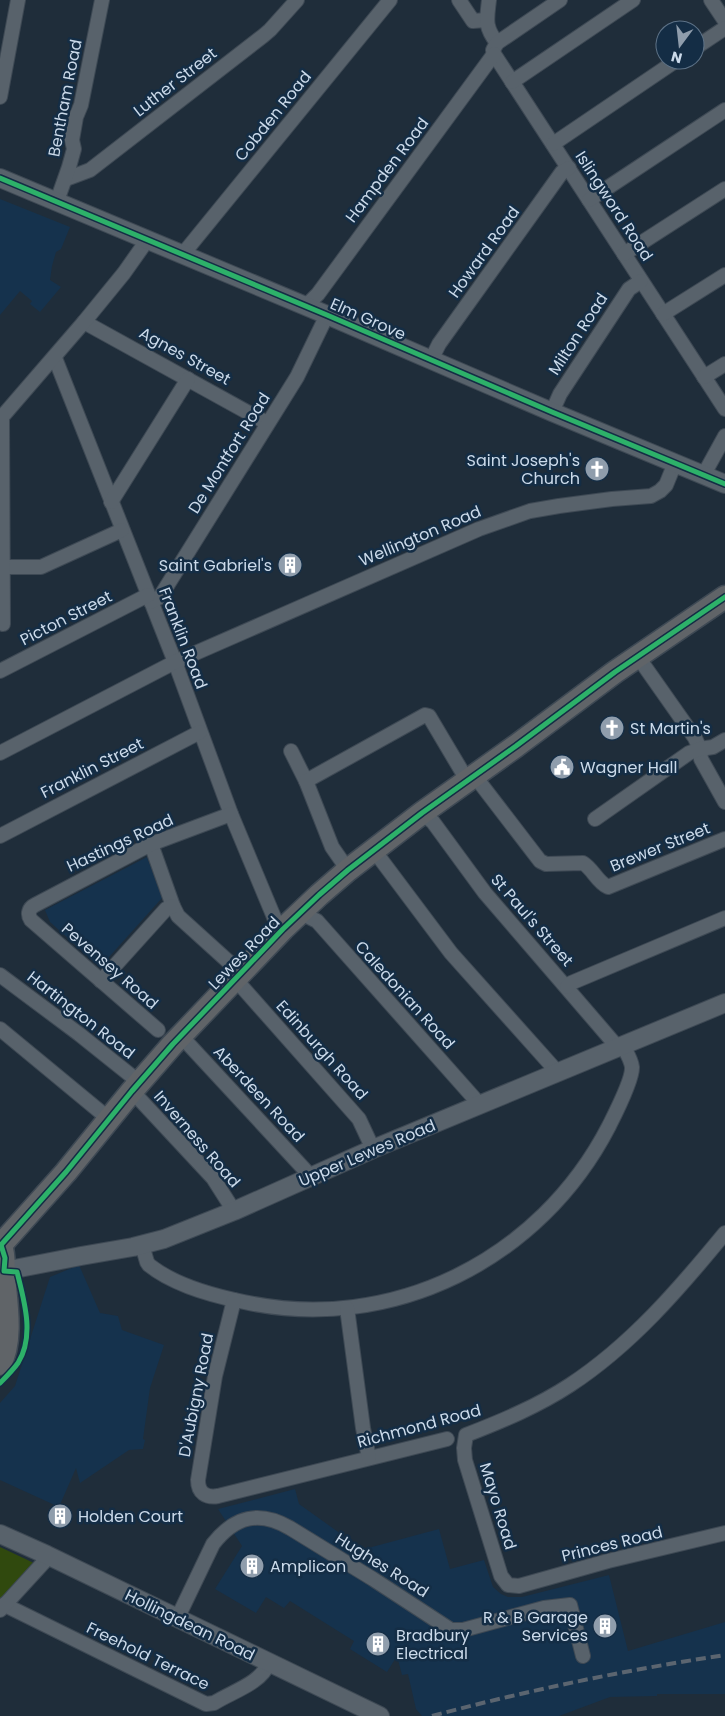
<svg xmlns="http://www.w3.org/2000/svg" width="725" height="1716" font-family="Poppins,sans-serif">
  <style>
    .built { fill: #15324d }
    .green { fill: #30490e }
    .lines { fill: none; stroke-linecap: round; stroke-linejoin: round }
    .minor-casing { stroke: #3e4954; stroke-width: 16 }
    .tertiary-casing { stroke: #3e4954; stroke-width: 20 }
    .primary-casing { stroke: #3e4954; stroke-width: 25 }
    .minor { stroke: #58626b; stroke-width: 14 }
    .tertiary { stroke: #58626b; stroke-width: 18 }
    .primary { stroke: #606468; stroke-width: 22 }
    .rail { stroke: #5b6570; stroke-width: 4; stroke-dasharray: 10 5; stroke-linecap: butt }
    .cycleway-casing { stroke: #142d45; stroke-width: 8 }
    .cycleway { stroke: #2db169; stroke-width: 5 }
    .labels { text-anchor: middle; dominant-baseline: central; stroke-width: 5; stroke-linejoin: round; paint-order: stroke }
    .street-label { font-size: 16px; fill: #cbdaea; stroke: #142d45 }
    .poi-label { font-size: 16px; fill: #cbdaea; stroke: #142d45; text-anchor: start }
  </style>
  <rect width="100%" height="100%" fill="#1f2d3a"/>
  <!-- built -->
  <g class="built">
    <polygon points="0,199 70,227 61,249 56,252 52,266 50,280 61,287 40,312 30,304 32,301 20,291 0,315"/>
    <polygon points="147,857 162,898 100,967 50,922 45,910"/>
    <polygon points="79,1265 100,1313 118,1316 122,1330 164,1345 150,1388 143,1439 145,1440 143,1449 129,1450 80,1483 76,1468 59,1507 0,1480 0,1403 15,1386 50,1277"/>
    <polygon points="295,1489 299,1504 355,1544 357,1551 439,1529 450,1569 484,1560 493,1587 501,1594 508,1597 522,1597 609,1575 628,1651 725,1622 725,1694 657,1694 657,1696 610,1697 559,1716 422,1716 416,1709 408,1674 402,1675 397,1656 387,1672 350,1649 354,1641 290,1601 284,1608 266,1597 256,1613 215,1589 242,1546 218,1509"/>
  </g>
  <!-- green -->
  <polygon class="green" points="0,1547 36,1564 0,1603"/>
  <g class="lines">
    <defs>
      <g id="minor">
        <polyline points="459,0 473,21 486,20"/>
        <path d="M489 0C487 19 484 26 497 43"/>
        <polyline points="560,0 497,43 493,50 494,54 725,409"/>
        <polyline points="711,0 725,21"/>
        <polyline points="695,48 725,28"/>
        <polyline points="512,82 633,0"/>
        <polyline points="0,97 18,0"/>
        <polyline points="553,144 677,60"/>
        <polyline points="66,179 90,170 263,36 270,30 297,0"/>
        <polyline points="589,200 725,110"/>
        <polyline points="57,201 69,167 74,149 72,140 76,117 81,105 102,0"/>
        <polyline points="183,254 390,0"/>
        <polyline points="624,254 725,189"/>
        <polyline points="306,306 318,294 494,54"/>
        <polyline points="663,314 725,275"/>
        <polyline points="84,322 267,423"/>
        <polyline points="55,358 175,662 231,814 276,922 283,929"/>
        <polyline points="431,360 439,344 562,172 569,168"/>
        <polyline points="704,377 725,364"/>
        <polyline points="552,412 560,394 629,289 641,281"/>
        <polyline points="703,476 725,436"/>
        <polyline points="111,502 188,379"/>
        <polyline points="4,567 41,567 122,530"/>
        <polyline points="151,602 160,597 297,377 327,315"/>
        <polyline points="3,624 2,417 84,322 124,273 148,239"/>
        <polyline points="638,657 695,738 700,749 701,759 725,802"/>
        <polyline points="0,671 148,595"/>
        <polyline points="291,751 306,781"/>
        <polyline points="0,753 175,662 479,529 530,511 559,506 612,499 651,496 660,491 666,485 675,463"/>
        <path d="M474 775 540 861 546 864 583 863C593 869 597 882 608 887L725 839"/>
        <polyline points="422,813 433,822 485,893 614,1043 616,1049"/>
        <polyline points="595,819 689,753 700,749 713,747 725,740"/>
        <polyline points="0,836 200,732"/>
        <polyline points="151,844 173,906 178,916 241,973"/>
        <polyline points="373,849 451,953 552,1066 556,1073"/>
        <polyline points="348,870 332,847 306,781 425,715 429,716 467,780"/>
        <polyline points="301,913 317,921 474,1098 479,1106"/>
        <polyline points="0,975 79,1034 139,1082"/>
        <polyline points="236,980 359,1119 373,1149"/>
        <polyline points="101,981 166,909 173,906"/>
        <polyline points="567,987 571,983 725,918"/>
        <polyline points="0,1029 109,1119"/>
        <path d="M158 1030 31 920C27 914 29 908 35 905L151 844 231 814"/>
        <polyline points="181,1036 305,1170 310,1177"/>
        <polyline points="132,1091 213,1178 234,1211"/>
        <path d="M725 1233C679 1289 631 1345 570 1385 538 1406 502 1421 466 1435L464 1448 465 1460 501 1576 508 1585 519 1586 608 1561 725 1533"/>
        <path d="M142 1245 147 1262 149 1265C174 1285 214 1296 244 1302 392 1334 540 1260 609 1126 615 1114 633 1079 632 1067 631 1059 626 1052 623 1046"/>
        <path d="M234 1300 215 1376 198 1480C198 1493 206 1498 218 1496L447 1439"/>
        <polyline points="347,1308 363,1428 369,1458"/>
        <path d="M5 1604 9 1607 206 1704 214 1703C233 1691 260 1684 269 1663"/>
        <polyline points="0,1610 44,1562 47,1555"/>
        <path d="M177 1619 213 1544C235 1516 259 1510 290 1528L373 1579 451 1630H463L544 1608 570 1605 583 1656"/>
      </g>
      <g id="tertiary">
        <polyline points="0,178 327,315 552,412 725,484"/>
        <polyline points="4,1271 81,1256 133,1247 164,1239 234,1211 373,1149 725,1003"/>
        <polyline points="0,1534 47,1555 380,1716"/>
      </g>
      <g id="primary">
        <polyline points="0,1246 66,1172 132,1091 173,1044 283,929 319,895 348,870 422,813 516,746 615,672 725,597"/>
        <path d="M0 1364C13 1341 6 1301 4 1276 3 1263 5 1258 1 1245"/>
      </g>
    </defs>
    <!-- minor casing -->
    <use href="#minor" class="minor-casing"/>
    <!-- tertiary casing -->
    <use href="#tertiary" class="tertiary-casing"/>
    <!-- primary casing -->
    <use href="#primary" class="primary-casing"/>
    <!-- minor -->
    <use href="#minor" class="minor"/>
    <!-- tertiary -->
    <use href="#tertiary" class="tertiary"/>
    <!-- primary -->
    <use href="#primary" class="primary"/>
    <!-- rail -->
    <path class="rail" d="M432 1716C529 1690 626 1670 725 1655"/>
    <defs>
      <g id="cycleway">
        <polyline points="0,178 327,315 552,412 725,484"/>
        <polyline points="0,1246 66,1172 132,1091 173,1044 283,929 319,895 348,870 422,813 516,746 615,672 725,597"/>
        <path d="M0 1383C6 1377 13 1370 18 1363 35 1336 24 1300 17 1272L4 1271 5 1258 1 1245"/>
      </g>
    </defs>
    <!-- cycleway casing -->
    <use href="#cycleway" class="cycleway-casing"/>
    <!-- cycleway -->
    <use href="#cycleway" class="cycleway"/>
  </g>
  <!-- icons -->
  <defs>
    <symbol id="church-disc" viewBox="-11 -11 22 22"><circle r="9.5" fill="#8f9dac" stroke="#142d45"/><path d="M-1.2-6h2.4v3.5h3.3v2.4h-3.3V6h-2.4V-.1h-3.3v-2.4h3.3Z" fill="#fff"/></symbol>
    <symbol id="building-disc" viewBox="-11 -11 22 22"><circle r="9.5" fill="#8f9dac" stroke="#142d45"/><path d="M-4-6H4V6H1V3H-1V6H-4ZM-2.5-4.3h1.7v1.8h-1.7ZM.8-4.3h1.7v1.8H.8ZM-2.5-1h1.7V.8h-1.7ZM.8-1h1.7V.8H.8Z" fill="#fff"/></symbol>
    <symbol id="civic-disc" viewBox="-11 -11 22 22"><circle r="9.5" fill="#8f9dac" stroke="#142d45"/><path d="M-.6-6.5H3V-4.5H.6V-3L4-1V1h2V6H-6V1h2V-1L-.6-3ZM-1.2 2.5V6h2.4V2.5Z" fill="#fff"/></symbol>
  </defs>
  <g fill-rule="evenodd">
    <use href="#church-disc" x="583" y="455" width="28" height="28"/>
    <use href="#building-disc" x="276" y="551" width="28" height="28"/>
    <use href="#church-disc" x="598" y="714" width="28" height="28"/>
    <use href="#civic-disc" x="548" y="753" width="28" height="28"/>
    <use href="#building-disc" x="46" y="1502" width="28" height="28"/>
    <use href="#building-disc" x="238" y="1552" width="28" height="28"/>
    <use href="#building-disc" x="591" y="1612" width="28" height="28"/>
    <use href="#building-disc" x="364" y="1630" width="28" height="28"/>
  </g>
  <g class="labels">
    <!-- street labels -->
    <g class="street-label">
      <text transform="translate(175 82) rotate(-38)">Luther Street</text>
      <text transform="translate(65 98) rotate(-79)">Bentham Road</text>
      <text transform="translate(273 116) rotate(-51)">Cobden Road</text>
      <text transform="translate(387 170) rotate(-53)">Hampden Road</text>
      <text transform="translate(614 206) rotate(57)">Islingword Road</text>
      <text transform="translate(484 252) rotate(-54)">Howard Road</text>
      <text transform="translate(368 319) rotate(24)">Elm Grove</text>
      <text transform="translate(578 334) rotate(-57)">Milton Road</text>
      <text transform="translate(185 356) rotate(29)">Agnes Street</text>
      <text transform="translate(229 453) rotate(-58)">De Montfort Road</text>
      <text transform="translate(420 536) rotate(-23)">Wellington Road</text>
      <text transform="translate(66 618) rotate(-27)">Picton Street</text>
      <text transform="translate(183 638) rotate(69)">Franklin Road</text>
      <text transform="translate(92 768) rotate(-27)">Franklin Street</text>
      <text transform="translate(120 843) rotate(-25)">Hastings Road</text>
      <text transform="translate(660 847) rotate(-22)">Brewer Street</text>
      <text transform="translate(532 920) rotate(49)">St Paul's Street</text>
      <text transform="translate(244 953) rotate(-46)">Lewes Road</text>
      <text transform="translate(110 966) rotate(41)">Pevensey Road</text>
      <text transform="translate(405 995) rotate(48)">Caledonian Road</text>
      <text transform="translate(81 1015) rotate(38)">Hartington Road</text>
      <text transform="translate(322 1050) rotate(48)">Edinburgh Road</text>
      <text transform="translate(259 1094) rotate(47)">Aberdeen Road</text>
      <text transform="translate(197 1139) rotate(49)">Inverness Road</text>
      <text transform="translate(367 1153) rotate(-23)">Upper Lewes Road</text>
      <text transform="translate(196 1395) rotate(-79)">D'Aubigny Road</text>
      <text transform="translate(419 1426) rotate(-15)">Richmond Road</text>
      <text transform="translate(498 1506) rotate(73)">Mayo Road</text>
      <text transform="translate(612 1544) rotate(-14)">Princes Road</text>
      <text transform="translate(382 1565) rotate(32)">Hughes Road</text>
      <text transform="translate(190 1625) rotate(26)">Hollingdean Road</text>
      <text transform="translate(148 1656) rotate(26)">Freehold Terrace</text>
    </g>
    <!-- poi labels -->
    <g class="poi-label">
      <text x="580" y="460" text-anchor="end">Saint Joseph's<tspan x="580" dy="18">Church</tspan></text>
      <text x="272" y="565" text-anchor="end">Saint Gabriel's</text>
      <text x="630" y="728">St Martin's</text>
      <text x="580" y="767">Wagner Hall</text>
      <text x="78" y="1516">Holden Court</text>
      <text x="270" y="1566">Amplicon</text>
      <text x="588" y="1617" text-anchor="end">R &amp; B Garage<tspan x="588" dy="18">Services</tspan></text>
      <text x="396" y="1635">Bradbury<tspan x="396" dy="18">Electrical</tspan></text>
    </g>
  </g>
  <!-- north arrow -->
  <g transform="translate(680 45) rotate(195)"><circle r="24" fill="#142d45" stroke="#5d7287"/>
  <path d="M0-4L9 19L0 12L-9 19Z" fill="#8f9dac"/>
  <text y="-8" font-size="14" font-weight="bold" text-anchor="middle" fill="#cbdaea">N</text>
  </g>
</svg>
